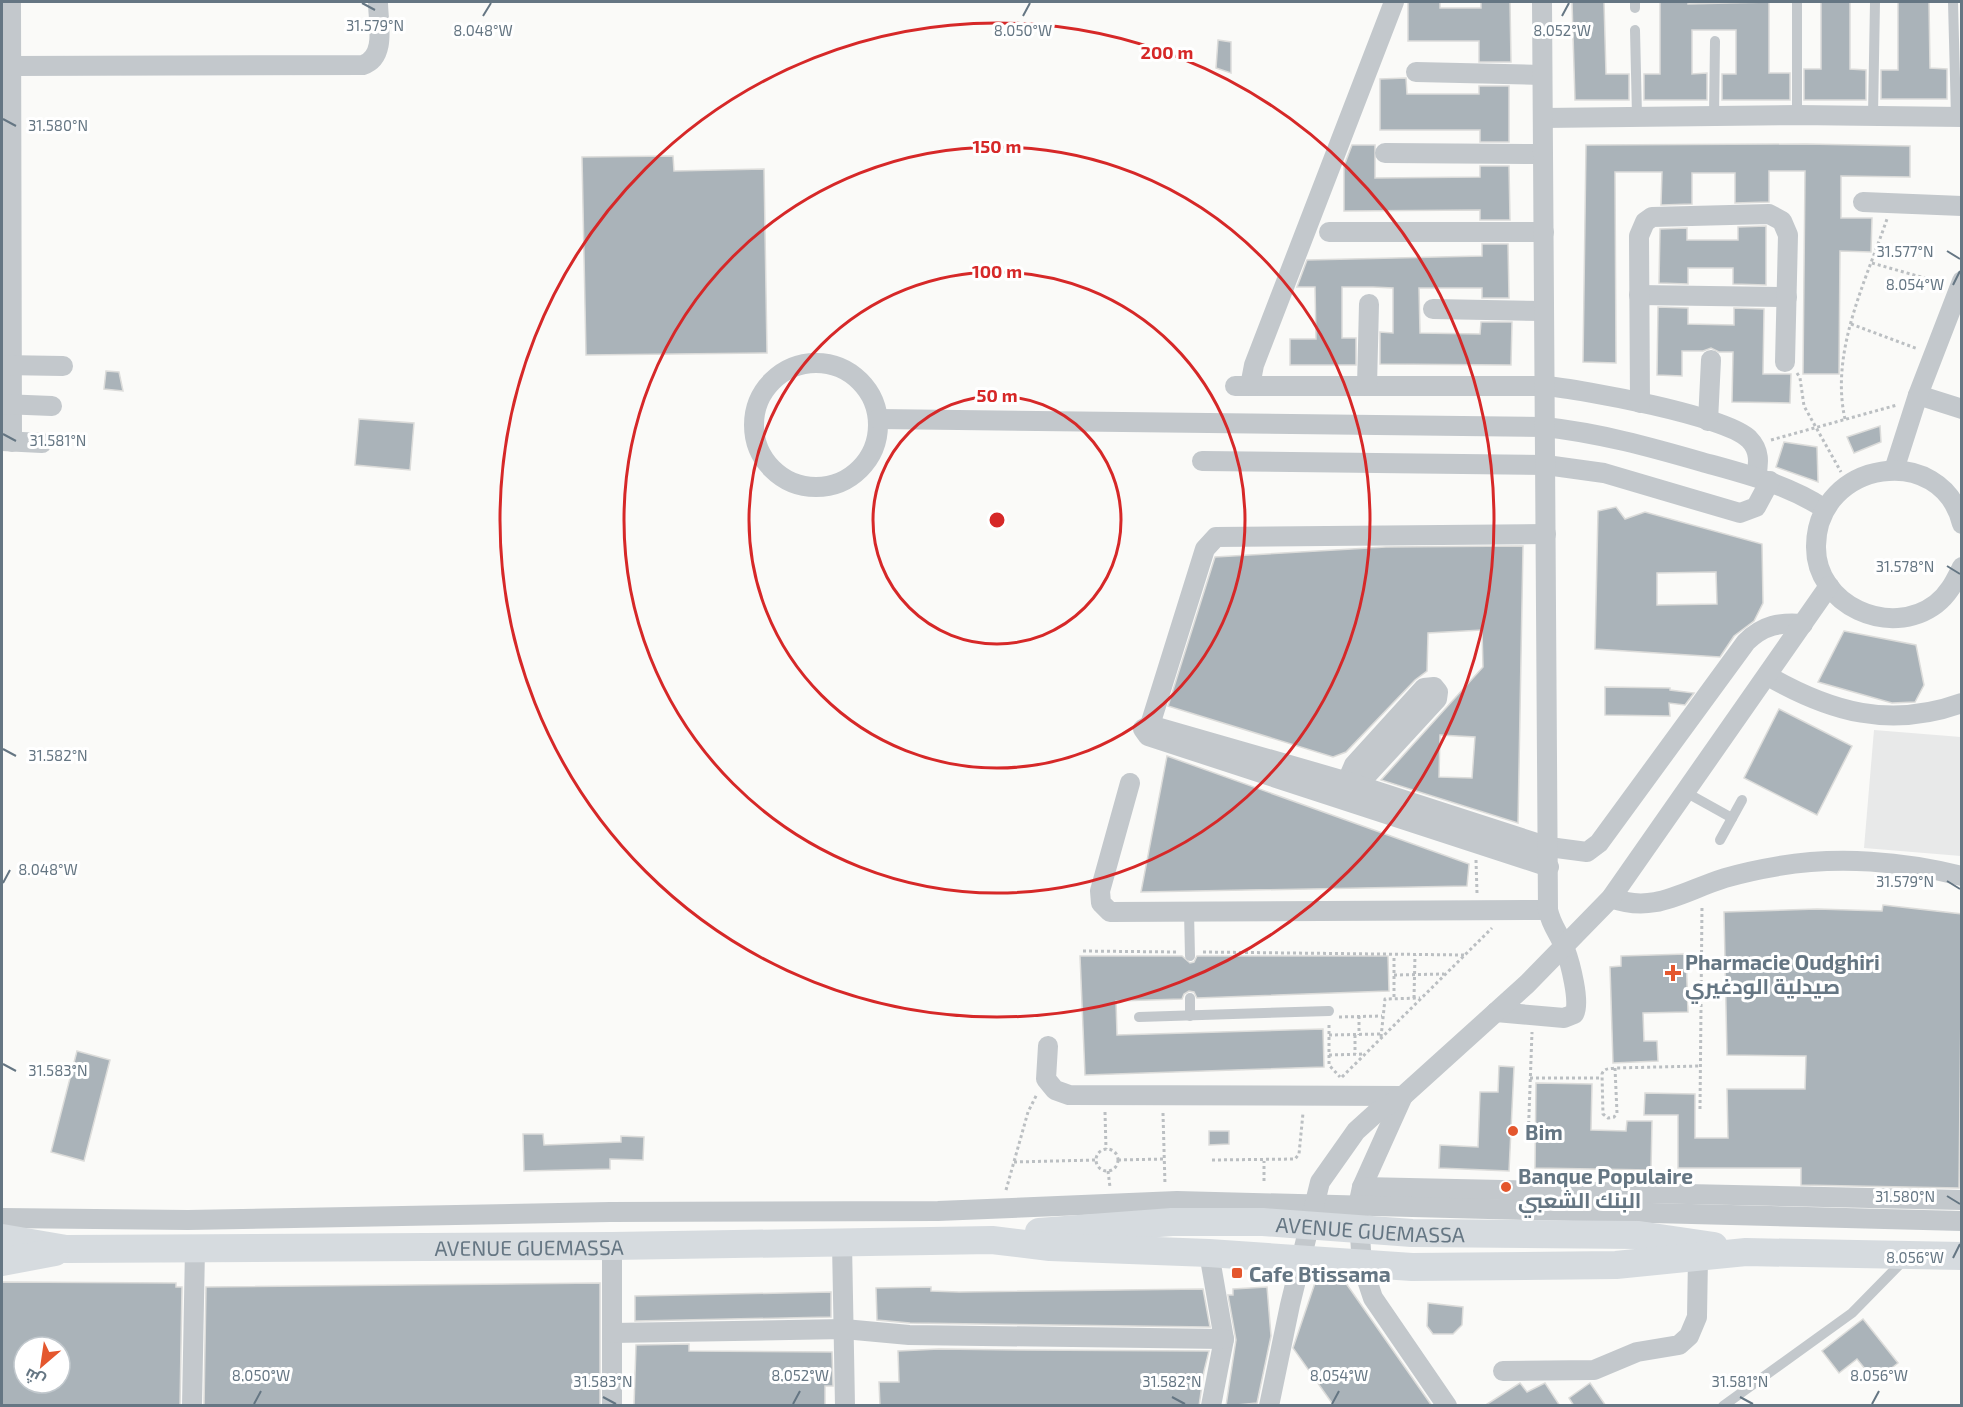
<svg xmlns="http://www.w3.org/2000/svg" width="1963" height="1407" font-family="'Exo 2',Cairo,sans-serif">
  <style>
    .built { fill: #e8e9e9 }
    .building { fill: #aab3b9; stroke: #dcdcda; stroke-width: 1.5; fill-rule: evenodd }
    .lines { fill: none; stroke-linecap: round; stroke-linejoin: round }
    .path { stroke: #bbbfc2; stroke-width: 3; stroke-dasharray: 3 3; stroke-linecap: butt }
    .lane { stroke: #c3c8cc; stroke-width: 10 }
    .street { stroke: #c3c8cc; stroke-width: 20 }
    .secondary { stroke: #d6dbdf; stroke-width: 28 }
    .ticks { fill: none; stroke: #657683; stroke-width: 2 }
    .ring { fill: none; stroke: #d62828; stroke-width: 3 }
    .poi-dot { fill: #e4572e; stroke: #fff; stroke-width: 2 }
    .labels { text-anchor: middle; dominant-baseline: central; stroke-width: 6; stroke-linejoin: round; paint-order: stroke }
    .poi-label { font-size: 21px; font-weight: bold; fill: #657683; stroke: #fff; text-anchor: start }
    .street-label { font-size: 21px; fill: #657683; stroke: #fff }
    .ticks-label { font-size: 15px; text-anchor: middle; fill: #657683; stroke: #fff; stroke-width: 6; stroke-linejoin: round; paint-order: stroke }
    .centre { fill: #d62828; stroke: #fff; stroke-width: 3 }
    .ring-label { font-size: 18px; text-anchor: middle; font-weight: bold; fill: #d62828; stroke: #fff; stroke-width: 6; stroke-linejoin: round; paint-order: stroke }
  </style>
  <rect width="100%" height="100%" fill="#fafaf8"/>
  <!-- built -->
  <polygon class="built" points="1874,730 1961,737 1961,856 1864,848"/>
  <!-- building -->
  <g class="building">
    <polygon points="1408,2 1440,2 1440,8 1481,8 1481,2 1510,2 1511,62 1479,62 1479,41 1408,41"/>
    <polygon points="1572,2 1604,2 1606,74 1629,74 1629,100 1575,100"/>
    <polygon points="1660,2 1688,2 1688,4 1769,2 1769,73 1790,73 1790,100 1722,100 1722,74 1736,74 1736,30 1692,30 1692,74 1707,73 1707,100 1644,100 1644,74 1660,74"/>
    <polygon points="1821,2 1850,2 1850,69 1866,70 1866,100 1804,100 1804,69 1821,69"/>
    <polygon points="1898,2 1929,2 1930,68 1947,69 1947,99 1881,99 1881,70 1898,70"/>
    <polygon points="1218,40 1231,42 1231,73 1216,68"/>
    <polygon points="1406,78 1407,94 1479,94 1479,86 1509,86 1509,142 1480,142 1480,130 1380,130 1380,79"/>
    <polygon points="1806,144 1910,146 1910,177 1841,176 1841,218 1872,218 1871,252 1840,251 1839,374 1803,374 1805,171 1769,171 1769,202 1735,203 1735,173 1692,173 1692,204 1661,205 1662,172 1615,172 1616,363 1583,362 1586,145"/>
    <polygon points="1352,145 1375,145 1375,178 1480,177 1480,166 1509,166 1510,220 1480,220 1480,210 1344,211 1344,166"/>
    <polygon points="673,156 674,171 764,169 767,353 586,355 582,157"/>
    <polygon points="1766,226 1766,285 1733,284 1733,268 1688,268 1688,284 1659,283 1660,229 1687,228 1687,240 1738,240 1738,227"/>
    <polygon points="1482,244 1508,244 1509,298 1482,298 1482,288 1419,288 1420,333 1480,334 1481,322 1512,322 1511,365 1380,364 1380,332 1393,333 1393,288 1373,287 1342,287 1342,338 1356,338 1356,365 1290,365 1290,339 1316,339 1315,287 1297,287 1307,260 1482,256"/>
    <polygon points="1658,307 1688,308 1688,324 1734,325 1734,308 1764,309 1763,374 1791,374 1790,403 1732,402 1733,352 1719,352 1711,348 1703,351 1682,351 1682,376 1657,375"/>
    <polygon points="106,371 119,372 123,391 104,389"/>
    <polygon points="359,419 414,423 410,470 355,465"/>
    <polygon points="1880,426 1881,442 1854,453 1847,437"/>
    <polygon points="1784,442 1817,447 1818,482 1776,467"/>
    <path d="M1616 507 1625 519 1645 512 1762 544 1763 603 1754 621 1734 636 1720 657 1595 649 1598 511ZM1716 572 1717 604 1657 605V573Z"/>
    <path d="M1523 546 1518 823 1381 780 1483 667 1482 630 1428 633 1427 671 1415 680 1346 752 1333 757 1168 706 1215 557 1386 547ZM1440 735 1475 737 1472 778 1439 777Z"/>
    <polygon points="1844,631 1916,645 1924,685 1915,702 1892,703 1818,682"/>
    <polygon points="1605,687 1670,688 1670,690 1694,693 1685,705 1669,703 1670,716 1605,715"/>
    <polygon points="1779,709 1852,746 1817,815 1744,778"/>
    <polygon points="1167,756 1469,864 1467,886 1141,892"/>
    <polygon points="1883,905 1962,914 1959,1188 1801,1185 1801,1168 1678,1168 1678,1115 1644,1115 1645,1093 1695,1094 1695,1138 1728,1138 1727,1089 1805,1089 1806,1056 1727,1055 1724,912 1817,909 1882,911"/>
    <polygon points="1686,954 1688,1012 1643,1013 1644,1041 1657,1041 1658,1061 1613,1063 1610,967 1621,966 1621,956"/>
    <polygon points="1080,956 1182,956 1190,963 1194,962 1197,956 1388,956 1389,991 1197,998 1194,992 1189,991 1184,994 1182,999 1116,1001 1117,1035 1323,1029 1324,1067 1085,1075"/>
    <polygon points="77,1051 110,1060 84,1161 51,1152"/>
    <polygon points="1499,1066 1514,1067 1509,1171 1439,1168 1440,1145 1478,1147 1480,1092 1498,1092"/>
    <polygon points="1536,1083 1592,1084 1591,1130 1626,1131 1627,1121 1652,1121 1651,1170 1535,1168"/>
    <polygon points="1209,1131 1229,1131 1229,1144 1209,1145"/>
    <polygon points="523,1134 543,1134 544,1145 621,1142 621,1136 644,1137 643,1160 610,1159 610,1169 524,1171"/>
    <polygon points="1317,1277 1343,1279 1432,1406 1334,1406 1293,1348"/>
    <path d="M2 1282 176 1283V1287H182L180 1406H2ZM24 1347H60V1383H24Z"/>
    <polygon points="600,1283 600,1406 204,1406 206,1287"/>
    <polygon points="931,1287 931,1291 959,1292 1203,1289 1210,1327 910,1323 877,1320 876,1288"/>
    <polygon points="1267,1287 1271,1336 1257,1403 1226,1406 1236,1340 1228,1295 1233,1295 1233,1289"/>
    <polygon points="831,1292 831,1317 635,1321 635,1296"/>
    <polygon points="1428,1303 1463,1307 1462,1325 1453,1334 1433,1334 1427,1326"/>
    <polygon points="1863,1319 1898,1363 1875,1381 1857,1359 1839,1373 1822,1351"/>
    <polygon points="689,1344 689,1351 832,1352 833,1386 825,1386 825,1406 634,1406 636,1345"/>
    <polygon points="939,1349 1018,1350 1209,1351 1204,1371 1199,1406 880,1406 879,1382 899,1382 898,1351"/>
    <polygon points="1520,1383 1527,1392 1545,1383 1560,1406 1484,1406"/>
    <polygon points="1590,1383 1606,1406 1574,1406 1569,1398"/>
  </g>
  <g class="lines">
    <!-- path -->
    <g class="path">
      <polyline points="1872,263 1942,283"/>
      <polyline points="1851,324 1918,349"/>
      <polyline points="1797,373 1800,378 1804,406 1841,472"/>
      <path d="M1845 419C1830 352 1865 283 1887 219"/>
      <polyline points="1771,440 1897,405"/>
      <polyline points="1476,860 1477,893"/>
      <polyline points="1083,951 1178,952"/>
      <polyline points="1203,952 1465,955"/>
      <polyline points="1394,975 1444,974"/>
      <polyline points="1394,997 1394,955"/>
      <polyline points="1414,998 1415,955"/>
      <polyline points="1359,1016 1359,1035"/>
      <polyline points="1339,1017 1382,1016"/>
      <polyline points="1329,1025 1329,1065 1340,1077"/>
      <polyline points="1329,1035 1381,1034"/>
      <polyline points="1355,1035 1355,1054"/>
      <polyline points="1381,1037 1385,999 1420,998"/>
      <polyline points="1329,1055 1364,1054"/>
      <path d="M1615 1068 1617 1113 1614 1117 1608 1118 1603 1114 1602 1074C1604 1068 1609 1069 1615 1068L1700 1066"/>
      <polyline points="1342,1077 1492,928"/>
      <polyline points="1530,1078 1602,1078"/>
      <polyline points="1700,1109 1702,906"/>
      <polyline points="1105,1112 1106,1149"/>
      <polyline points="1163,1113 1165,1185"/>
      <polyline points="1528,1142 1532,1032"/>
      <circle cx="1107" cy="1160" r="11"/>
      <polyline points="1118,1160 1164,1159"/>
      <polyline points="1212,1160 1295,1159 1299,1154 1303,1113"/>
      <polyline points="1014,1162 1096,1160"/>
      <polyline points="1108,1171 1110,1187"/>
      <polyline points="1264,1181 1264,1161"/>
      <polyline points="1006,1190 1028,1112 1037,1094"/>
    </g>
    <!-- lane -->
    <g class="lane">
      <polyline points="1635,2 1635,8"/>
      <polyline points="1797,2 1797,115"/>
      <polyline points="1953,2 1956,117"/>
      <polyline points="1635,30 1637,116"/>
      <polyline points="1873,115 1875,2"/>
      <polyline points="1714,117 1715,41"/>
      <polyline points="1687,793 1732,818"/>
      <polyline points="1720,840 1742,800"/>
      <polyline points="1189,912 1190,956"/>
      <polyline points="1190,998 1190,1016"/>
      <polyline points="1139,1017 1329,1011"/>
      <polyline points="1723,1406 1852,1313 1904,1260"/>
    </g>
    <!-- street -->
    <g class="street">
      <polyline points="11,2 12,442"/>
      <path d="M12 66 363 65C387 57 378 22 378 2"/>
      <polyline points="1416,72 1542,75"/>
      <polyline points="1543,118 1797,115 1962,117"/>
      <polyline points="1385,153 1543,154"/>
      <polyline points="1863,202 1962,206"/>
      <polyline points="1329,232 1544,232"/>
      <polyline points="1639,295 1787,297"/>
      <polyline points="1433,309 1544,311"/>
      <circle cx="816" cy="425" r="62"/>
      <polyline points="2,365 63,366"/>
      <path d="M1235 386H1545C1581 389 1727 416 1749 439 1760 450 1759 463 1756 477"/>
      <polyline points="1250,386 1254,365 1394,2"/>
      <polyline points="1367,386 1369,304"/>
      <polyline points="1918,395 1962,409"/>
      <polyline points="1640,403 1639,236 1645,222 1652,217 1769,214 1782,221 1788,235 1785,362"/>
      <polyline points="2,404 52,406"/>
      <path d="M878 419 1545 427C1599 433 1650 447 1702 462 1745 474 1787 484 1825 509"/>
      <polyline points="1708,421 1711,360"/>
      <polyline points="2,441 42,443"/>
      <polyline points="1202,461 1546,465 1604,473 1740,513 1756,507 1770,481"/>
      <polyline points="1894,470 1918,395 1962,281"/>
      <path d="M1962 524C1942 441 1817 460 1816 546 1815 605 1890 639 1936 604 1949 594 1955 581 1962 567"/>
      <path d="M1768 676C1831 712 1890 729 1962 703"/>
      <polyline points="1150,725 1205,549 1216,537 1546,534"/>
      <polyline points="1130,783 1100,891 1101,903 1110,912 1548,910"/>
      <polyline points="1342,793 1354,765 1424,688 1434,687 1438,692 1437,699 1367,775 1358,799"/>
      <path d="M1549 867 1148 736 1143 729 1150 725 1345 781 1549 847 1587 852 1599 843 1746 642C1763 625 1780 622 1803 624"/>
      <path d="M1611 898C1655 914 1683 891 1725 878 1742 873 1761 869 1779 866 1838 856 1903 861 1962 876"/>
      <path d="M1496 1012 1564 1018 1574 1014C1581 1004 1570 962 1565 949 1560 934 1552 928 1548 910L1542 2"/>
      <polyline points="1048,1046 1046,1079 1055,1090 1069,1095 1403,1096"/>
      <polyline points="1403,1096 1362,1187 1358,1206 1362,1265 1373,1298 1447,1406"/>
      <polyline points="1362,1187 1962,1200"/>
      <polyline points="2,1218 188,1220 610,1212 938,1211 1177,1201 1962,1221"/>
      <polyline points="842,1243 845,1406"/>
      <polyline points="612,1246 612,1406"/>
      <polyline points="1209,1253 1224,1339 1211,1406"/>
      <polyline points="612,1333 844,1329 909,1335 1224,1339"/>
      <polyline points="1503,1371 1594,1370 1637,1352 1679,1345 1689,1336 1697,1317 1698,1258"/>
      <polyline points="192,1406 195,1249"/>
      <polyline points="1269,1406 1290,1305 1320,1182 1356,1131 1377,1112 1403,1096 1527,984 1611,898 1829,586"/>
    </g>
    <!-- secondary -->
    <g class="secondary">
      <path id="s1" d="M1039 1232 1172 1222H1263L1412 1233 1639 1235 1714 1246"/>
      <path id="s2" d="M2 1238 66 1249 612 1246 992 1240 1050 1247 1209 1253 1412 1267 1616 1265 1746 1252 1962 1256"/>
      <polyline points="2,1262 55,1252"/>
    </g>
  </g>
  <!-- ticks -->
  <path class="ticks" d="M362 3 375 10M483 16 491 3M1023 16 1030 3M1562 16 1569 3M3 119 16 126M1947 251 1960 259M1953 285 1960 271M3 434 16 441M1947 566 1960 574M3 749 16 756M1947 881 1960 889M3 883 10 870M3 1064 16 1071M1947 1196 1960 1204M1953 1258 1960 1244M603 1397 616 1404M1172 1397 1185 1404M1740 1397 1753 1404M254 1404 261 1391M793 1404 800 1391M1332 1404 1339 1391M1872 1404 1879 1391"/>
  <!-- distance rings -->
  <g class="ring">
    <circle cx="997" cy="520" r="124"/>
    <circle cx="997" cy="520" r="248"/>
    <circle cx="997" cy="520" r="373"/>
    <circle cx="997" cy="520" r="497"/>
  </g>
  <!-- markers -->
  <g class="poi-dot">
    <path d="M1670 964h6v6h6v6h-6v6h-6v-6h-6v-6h6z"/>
    <circle cx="1513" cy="1131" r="6"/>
    <circle cx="1506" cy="1187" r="6"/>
    <rect x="1231" y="1267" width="12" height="12" rx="3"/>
  </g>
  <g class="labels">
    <!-- poi labels -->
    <g class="poi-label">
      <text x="1685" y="961">Pharmacie Oudghiri<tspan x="1685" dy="24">صيدلية الودغيري</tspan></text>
      <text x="1525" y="1131">Bim</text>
      <text x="1518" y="1175">Banque Populaire<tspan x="1518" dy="24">البنك الشعبي</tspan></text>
      <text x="1249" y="1273">Cafe Btissama</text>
    </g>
    <!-- street labels -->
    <g class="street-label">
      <text stroke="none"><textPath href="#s1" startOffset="332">AVENUE GUEMASSA</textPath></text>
      <text stroke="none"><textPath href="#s2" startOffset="528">AVENUE GUEMASSA</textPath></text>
    </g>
  </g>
  <g class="ticks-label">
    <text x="375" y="31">31.579°N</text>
    <text x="483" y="36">8.048°W</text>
    <text x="1023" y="36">8.050°W</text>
    <text x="1562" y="36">8.052°W</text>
    <text x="58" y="131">31.580°N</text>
    <text x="1905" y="257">31.577°N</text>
    <text x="1915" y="290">8.054°W</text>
    <text x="58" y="446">31.581°N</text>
    <text x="1905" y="572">31.578°N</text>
    <text x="58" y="761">31.582°N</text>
    <text x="48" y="875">8.048°W</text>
    <text x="1905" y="887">31.579°N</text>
    <text x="58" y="1076">31.583°N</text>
    <text x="1905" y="1202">31.580°N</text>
    <text x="1915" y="1263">8.056°W</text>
    <text x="261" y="1381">8.050°W</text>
    <text x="800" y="1381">8.052°W</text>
    <text x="1339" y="1381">8.054°W</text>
    <text x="1879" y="1381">8.056°W</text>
    <text x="603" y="1387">31.583°N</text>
    <text x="1172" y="1387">31.582°N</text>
    <text x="1740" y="1387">31.581°N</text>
  </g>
  <circle cx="997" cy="520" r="9" class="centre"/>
  <g class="ring-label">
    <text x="1167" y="59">200 m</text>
    <text x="997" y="153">150 m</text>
    <text x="997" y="278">100 m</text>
    <text x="997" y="402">50 m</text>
  </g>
  <!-- border -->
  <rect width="1963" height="1407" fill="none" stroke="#657683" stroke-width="6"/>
  <!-- north arrow -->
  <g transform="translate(42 1365) rotate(209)"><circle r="28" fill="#ffffff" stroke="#c1c8cd" stroke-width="1.5"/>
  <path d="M0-4.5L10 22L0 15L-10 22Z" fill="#e4572e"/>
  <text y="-9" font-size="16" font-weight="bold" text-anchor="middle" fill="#657683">ش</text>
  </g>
</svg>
